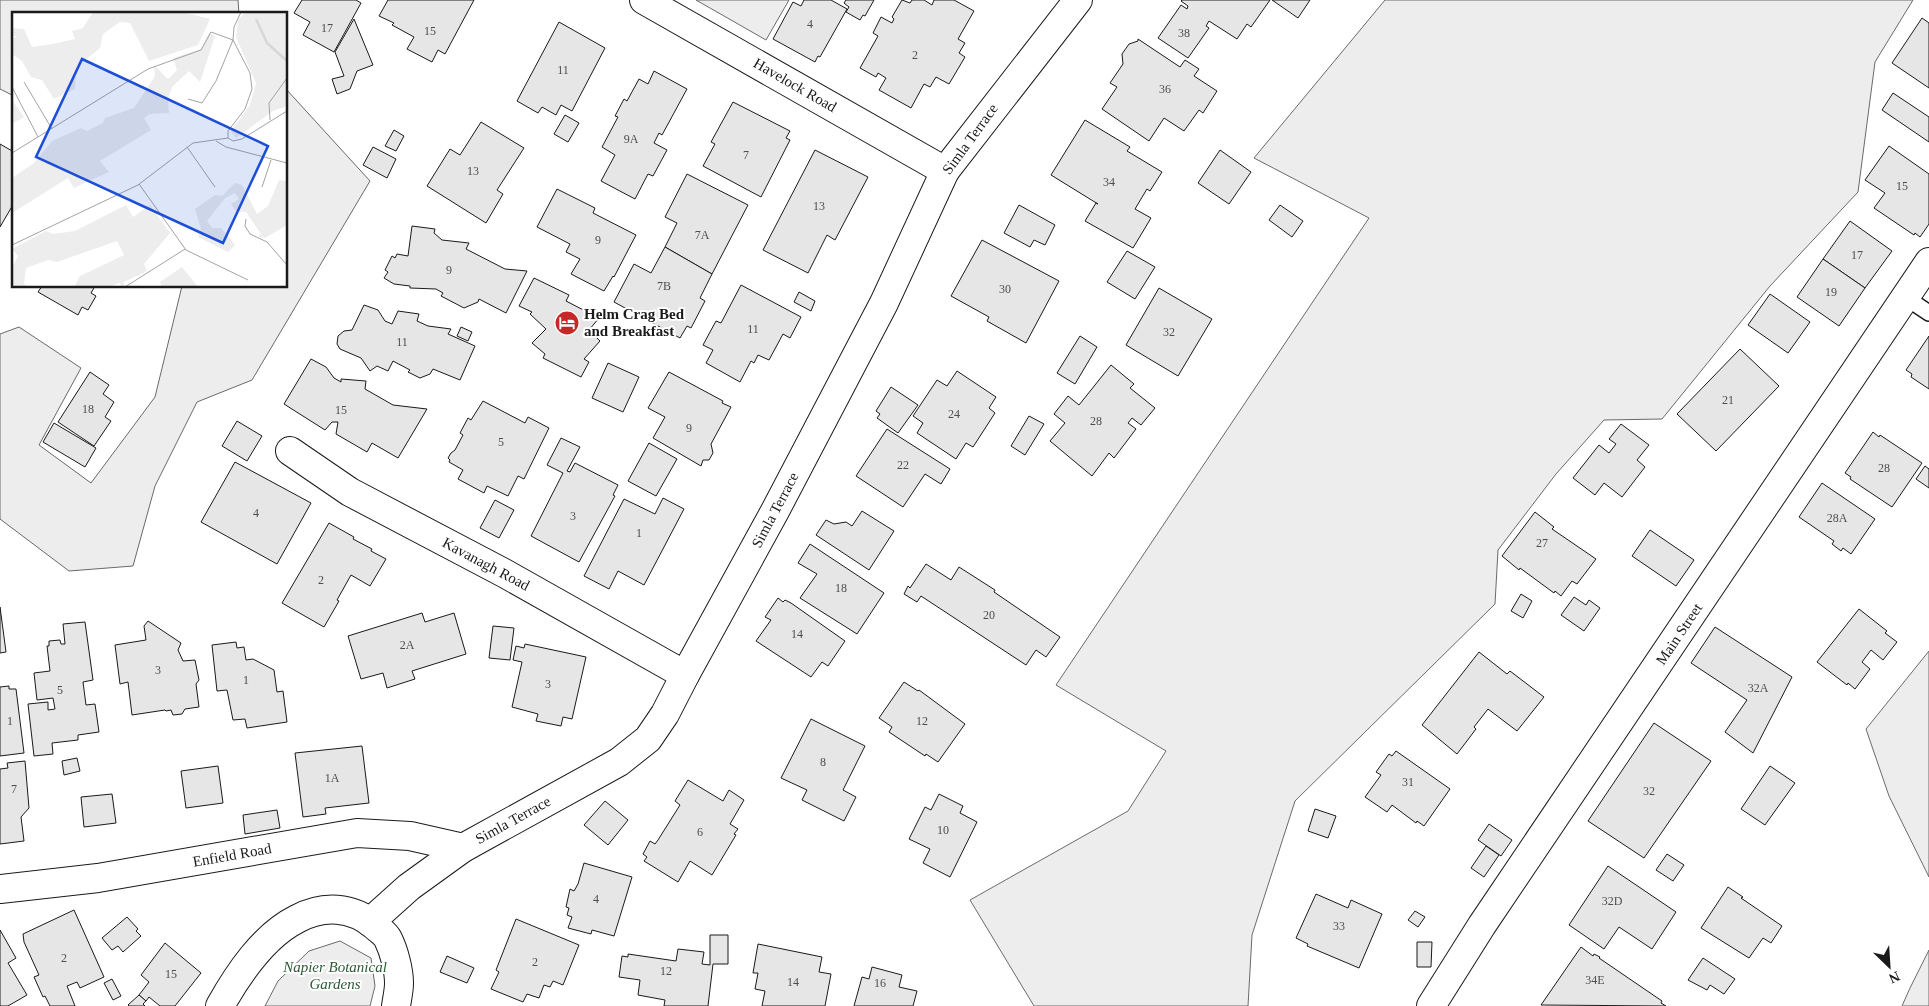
<svg xmlns="http://www.w3.org/2000/svg" width="1929" height="1006" font-family="Georgia,serif">
  <style>
    .built { fill: #ededed; stroke: #6a6a6a }
    .building { fill: #e6e6e6; stroke: #1a1a1a }
    .lines { fill: none; stroke-linecap: round; stroke-linejoin: round }
    .service-casing { stroke: #1a1a1a; stroke-width: 18 }
    .minor-casing { stroke: #1a1a1a; stroke-width: 30 }
    .tertiary-casing { stroke: #1a1a1a; stroke-width: 30 }
    .service { stroke: #fff; stroke-width: 15 }
    .minor { stroke: #fff; stroke-width: 28 }
    .tertiary { stroke: #fff; stroke-width: 28 }
    .labels { text-anchor: middle; dominant-baseline: central; stroke-width: 4; stroke-linejoin: round; paint-order: stroke }
    .number-label { font-size: 12px; fill: #4d4d4d }
    .street-label { font-size: 15px; fill: #1a1a1a; stroke: #fff }
    .poi-label { font-size: 15px; font-weight: bold; fill: #1a1a1a; stroke: #fff; text-anchor: start }
    .park-label { font-size: 15px; font-style: italic; fill: #2b5a34; stroke: #fff }
    .inset-river { fill: none; stroke: #d7d7d7; stroke-width: 2.5 }
    .inset-road { fill: none; stroke: #a3a3a3; stroke-width: 1 }
    .view { fill: #1d4ed8; fill-opacity: 0.15; stroke: #1d4ed8; stroke-width: 2.5 }
    .inset-edge { fill: none; stroke: #1a1a1a; stroke-width: 2.5 }
  </style>
  <rect width="100%" height="100%" fill="#fff"/>
  <!-- built -->
  <g class="built">
    <polygon points="0,0 238,0 239,14 14,14 14,96 0,89"/>
    <polygon points="696,0 789,0 766,40"/>
    <polygon points="1385,0 1913,0 1875,62 1858,192 1770,286 1662,419 1604,420 1556,474 1498,550 1495,604 1295,801 1252,935 1248,1006 1034,1006 970,900 1128,811 1166,751 1056,685 1369,218 1254,158"/>
    <polygon points="286,89 370,181 252,380 197,402 155,486 133,566 69,571 0,519 0,334 19,327 81,368 39,445 91,483 155,397 182,286 286,286"/>
    <polygon points="1929,651 1929,877 1889,796 1866,729"/>
    <polygon points="340,941 371,958 375,986 370,1006 265,1006 278,981 309,951"/>
    <polygon points="1929,950 1929,1006 1902,1006 1910,988"/>
  </g>
  <!-- building -->
  <g class="building">
    <polygon points="302,0 356,0 361,3 334,52 303,35 310,22 294,13"/>
    <polygon points="388,0 474,0 445,54 438,50 432,62 407,49 414,37 392,25 394,23 379,16"/>
    <polygon points="804,0 831,0 847,9 820,57 818,56 815,62 773,39 793,2 801,6"/>
    <polygon points="846,0 874,0 865,16 863,15 860,20 846,12 849,7 844,3"/>
    <polygon points="902,0 910,3 912,0 924,0 932,5 934,0 954,0 974,11 958,39 965,43 959,53 965,57 949,84 936,77 930,87 924,84 911,108 879,90 886,78 878,73 876,77 860,68 878,36 873,33 881,17 892,23 894,19 892,17"/>
    <polygon points="1182,0 1270,0 1251,27 1247,24 1237,39 1209,21 1206,26 1209,28 1188,58 1158,38 1181,5 1187,9 1188,6 1181,1"/>
    <polygon points="1272,0 1310,0 1298,18"/>
    <polygon points="1922,18 1929,23 1929,88 1892,63"/>
    <polygon points="354,19 373,65 357,71 350,89 337,94 332,79 344,76 335,52"/>
    <polygon points="559,22 605,48 572,111 561,105 556,115 542,107 538,113 517,101"/>
    <polygon points="1138,39 1180,67 1185,60 1199,69 1194,76 1217,91 1203,113 1199,110 1184,131 1164,118 1149,141 1102,109 1117,87 1110,83 1123,64 1122,54 1129,44 1138,41"/>
    <polygon points="654,71 687,89 662,135 659,133 654,143 667,150 653,176 648,174 635,199 601,181 615,155 602,147 618,117 615,116 624,99 627,101 639,79 648,84"/>
    <polygon points="1893,93 1929,117 1929,142 1882,110"/>
    <polygon points="733,102 790,131 786,138 790,140 761,197 703,166 715,144 711,142"/>
    <polygon points="565,115 579,123 568,142 554,134"/>
    <polygon points="1085,120 1130,147 1127,151 1162,172 1150,191 1147,189 1135,209 1151,218 1133,248 1085,221 1096,203 1098,204 1051,175"/>
    <polygon points="481,122 524,148 497,190 503,194 486,223 427,186 450,149 460,155"/>
    <polygon points="394,130 404,136 396,151 385,146"/>
    <polygon points="0,144 14,152 14,203 0,227"/>
    <polygon points="1889,146 1929,174 1929,224 1920,237 1915,233 1914,235 1874,208 1885,193 1865,180"/>
    <polygon points="373,147 396,159 387,178 363,165"/>
    <polygon points="815,150 868,177 835,240 827,235 808,273 763,250"/>
    <polygon points="1220,150 1251,172 1229,204 1198,183"/>
    <polygon points="687,174 748,205 712,274 665,247 677,223 665,217"/>
    <polygon points="557,189 595,208 593,213 636,235 614,277 613,276 604,291 571,274 580,259 566,252 570,244 537,227"/>
    <polygon points="1019,205 1055,225 1045,245 1034,240 1030,247 1004,233"/>
    <polygon points="1280,205 1303,221 1292,237 1269,220"/>
    <polygon points="1850,221 1892,251 1865,288 1823,259"/>
    <polygon points="412,226 435,229 434,233 442,240 469,243 466,249 505,269 527,271 506,313 479,299 478,302 464,308 441,296 443,293 436,289 410,288 410,286 394,284 384,278 388,272 385,270 392,256 395,258 397,254 408,256"/>
    <polygon points="982,240 1059,281 1026,343 987,321 989,317 951,296"/>
    <polygon points="665,247 712,274 700,298 705,301 691,328 687,326 680,338 614,302 634,264 651,273"/>
    <polygon points="1127,251 1155,267 1135,299 1107,282"/>
    <polygon points="1823,259 1865,288 1839,326 1797,297"/>
    <polygon points="534,278 569,295 566,301 599,318 589,330 600,341 584,359 589,362 581,377 543,358 545,354 532,343 546,329 530,314 532,312 519,306"/>
    <polygon points="741,285 801,317 790,338 783,334 769,360 758,355 754,363 751,361 740,382 706,363 713,350 703,345 716,321 721,323"/>
    <polygon points="42,286 95,286 91,293 96,296 88,310 82,307 78,315 38,292"/>
    <polygon points="1159,288 1212,319 1178,376 1126,345"/>
    <polygon points="799,292 815,301 811,311 794,302"/>
    <polygon points="1770,294 1810,322 1788,353 1748,325"/>
    <polygon points="364,305 378,310 385,321 392,324 398,311 419,314 417,321 428,326 451,329 448,334 475,346 460,380 433,369 430,374 420,378 408,372 410,370 393,361 388,371 377,366 370,371 361,358 340,349 337,344 338,336 344,331 352,330"/>
    <polygon points="461,327 472,332 468,341 457,336"/>
    <polygon points="1080,336 1097,347 1075,384 1057,373"/>
    <polygon points="1929,336 1929,389 1911,377 1912,374 1906,370"/>
    <polygon points="1740,349 1779,386 1716,451 1677,414"/>
    <polygon points="311,359 326,367 334,378 341,382 341,379 366,381 365,389 393,405 427,409 398,458 372,443 367,452 336,434 338,422 332,422 325,430 284,404"/>
    <polygon points="608,363 639,377 623,412 592,398"/>
    <polygon points="1111,365 1134,384 1130,388 1155,408 1141,425 1132,418 1128,423 1136,429 1114,458 1109,453 1092,476 1050,441 1065,423 1054,414 1068,396 1079,405"/>
    <polygon points="957,371 996,397 989,408 995,413 973,447 966,443 956,459 917,433 923,423 913,416 937,380 947,386"/>
    <polygon points="90,372 109,385 103,394 114,402 105,417 111,421 94,446 58,422"/>
    <polygon points="669,372 723,401 722,403 731,407 711,444 713,453 709,460 703,460 701,466 653,438 665,417 648,408"/>
    <polygon points="891,387 918,405 898,433 877,418 880,414 876,411"/>
    <polygon points="483,401 525,423 528,417 549,428 524,479 518,476 508,496 487,486 484,493 458,479 463,470 449,462 450,460 448,458 451,453 455,450 463,435 460,433 468,418 471,420"/>
    <polygon points="1029,416 1044,424 1025,455 1011,446"/>
    <polygon points="237,421 262,436 247,461 222,446"/>
    <polygon points="54,423 96,448 85,467 43,442"/>
    <polygon points="1621,424 1649,445 1637,460 1645,467 1622,497 1604,483 1595,495 1573,478 1599,445 1609,453 1616,444 1609,439"/>
    <polygon points="887,429 950,469 941,484 925,474 903,507 856,476"/>
    <polygon points="1873,432 1879,437 1880,435 1922,463 1892,507 1850,479 1851,477 1845,473"/>
    <polygon points="561,438 580,447 567,471 570,472 575,463 618,485 613,495 615,496 579,562 531,536 563,473 547,465"/>
    <polygon points="649,443 677,459 656,496 628,481"/>
    <polygon points="235,462 311,503 277,564 201,522"/>
    <polygon points="1925,466 1929,469 1929,488 1916,479"/>
    <polygon points="1822,483 1875,519 1851,554 1843,548 1841,551 1832,544 1834,541 1799,517"/>
    <polygon points="663,498 684,509 644,585 618,571 609,589 584,576 624,499 655,514"/>
    <polygon points="495,500 514,510 499,538 480,528"/>
    <polygon points="862,511 894,531 869,570 816,535 826,520 834,524 846,522 852,526"/>
    <polygon points="1535,512 1554,527 1552,529 1596,559 1577,584 1572,581 1561,596 1555,591 1554,593 1520,568 1519,570 1502,556"/>
    <polygon points="329,523 354,537 353,539 372,549 371,551 386,559 370,586 351,575 337,600 339,601 324,627 282,603"/>
    <polygon points="1650,530 1694,560 1676,586 1632,556"/>
    <polygon points="810,544 884,593 857,634 800,598 817,574 798,563"/>
    <polygon points="926,564 951,580 959,567 995,590 994,592 1060,637 1046,657 1036,650 1026,665 921,596 917,602 904,594 908,586 910,588"/>
    <polygon points="1521,594 1532,601 1523,618 1511,611"/>
    <polygon points="1574,597 1586,605 1589,600 1600,608 1584,631 1561,615"/>
    <polygon points="778,598 783,602 785,600 791,603 845,641 828,666 822,662 811,677 756,641 771,620 765,617"/>
    <polygon points="0,607 6,652 0,653"/>
    <polygon points="1859,609 1887,631 1885,633 1897,642 1883,660 1871,650 1862,662 1870,669 1855,689 1848,683 1847,685 1817,662"/>
    <polygon points="422,613 425,622 454,613 466,654 412,671 415,679 387,688 383,673 361,679 348,636"/>
    <polygon points="148,621 181,643 178,650 183,661 195,660 199,680 196,684 199,707 185,709 182,714 173,715 171,710 166,711 165,710 132,715 128,682 120,684 115,645 146,640 144,626"/>
    <polygon points="85,622 93,680 83,682 86,705 95,704 99,732 78,735 78,740 52,743 53,754 34,756 28,704 48,702 48,710 55,709 53,698 37,700 34,673 50,671 47,646 49,646 49,641 60,640 61,644 65,644 63,624"/>
    <polygon points="493,626 514,628 510,660 489,658"/>
    <polygon points="1715,627 1792,677 1753,753 1725,732 1747,700 1691,663"/>
    <polygon points="236,642 237,648 244,647 246,660 253,659 274,670 277,692 283,691 287,722 247,728 245,719 233,720 227,690 217,691 212,645"/>
    <polygon points="525,644 586,657 572,719 563,717 561,726 536,721 538,714 512,707 522,662 513,660 516,646 524,648"/>
    <polygon points="1479,652 1507,674 1510,671 1544,697 1517,731 1488,709 1474,727 1476,729 1457,754 1422,725"/>
    <polygon points="904,682 918,691 919,690 965,724 938,762 926,754 925,756 889,732 892,727 879,718"/>
    <polygon points="9,686 9,689 16,689 24,753 0,756 0,687"/>
    <polygon points="811,719 865,746 843,790 856,797 844,821 802,800 807,790 781,778"/>
    <polygon points="1654,723 1711,761 1644,858 1588,821"/>
    <polygon points="362,746 369,803 325,808 326,814 303,817 295,753"/>
    <polygon points="1396,751 1450,789 1424,826 1417,821 1416,823 1392,805 1387,812 1365,797 1381,775 1376,772 1389,754 1392,756"/>
    <polygon points="77,758 80,771 64,775 62,761"/>
    <polygon points="25,761 29,808 21,817 24,841 0,844 0,769 8,768 7,763"/>
    <polygon points="218,766 223,803 186,808 181,771"/>
    <polygon points="1770,766 1795,783 1765,825 1741,809"/>
    <polygon points="688,780 723,801 729,790 744,800 730,824 738,829 734,834 736,835 712,875 690,861 678,882 644,861 647,857 643,854 650,841 655,844 658,840 680,805 675,801"/>
    <polygon points="112,794 116,823 84,827 81,797"/>
    <polygon points="939,794 963,806 960,813 977,822 950,877 923,863 930,849 909,839 925,807 931,810"/>
    <polygon points="605,801 628,820 608,845 584,825"/>
    <polygon points="1315,809 1336,816 1328,838 1308,831"/>
    <polygon points="277,810 280,828 245,834 243,815"/>
    <polygon points="1489,824 1512,840 1501,856 1478,840"/>
    <polygon points="1486,846 1499,855 1484,877 1471,868"/>
    <polygon points="1667,854 1684,865 1673,881 1656,870"/>
    <polygon points="584,863 632,877 614,936 592,930 591,934 568,928 572,917 567,915 569,908 566,907 570,889 574,891 578,884"/>
    <polygon points="1608,866 1676,912 1652,949 1619,927 1604,949 1569,925"/>
    <polygon points="1728,887 1743,897 1741,898 1782,926 1771,943 1763,938 1749,958 1701,928"/>
    <polygon points="1316,894 1348,908 1351,900 1382,914 1359,968 1307,946 1308,944 1296,938"/>
    <polygon points="74,910 104,977 80,988 77,982 67,986 75,1006 50,1006 45,996 43,997 34,977 39,975 24,942 23,934"/>
    <polygon points="1415,911 1425,917 1418,927 1408,920"/>
    <polygon points="127,917 138,929 136,931 141,936 123,952 118,946 112,950 102,938"/>
    <polygon points="516,919 579,945 563,985 553,981 550,987 544,985 539,998 527,994 523,1002 491,989 499,972 496,970"/>
    <polygon points="0,930 16,958 8,963 27,995 8,1006 0,1006"/>
    <polygon points="710,935 728,935 728,964 713,964 708,1006 664,1006 665,1000 638,995 640,980 619,977 622,956 628,957 628,954 676,961 678,949 704,952 702,964 710,965"/>
    <polygon points="1417,942 1432,942 1431,967 1417,967"/>
    <polygon points="165,943 201,973 175,1006 160,1006 149,997 146,1001 139,995 149,982 141,975"/>
    <polygon points="758,944 822,957 819,972 831,974 825,1006 762,1006 765,991 755,989 758,973 753,973"/>
    <polygon points="1581,947 1593,956 1594,954 1600,957 1599,958 1662,1001 1661,1003 1666,1006 1541,1005"/>
    <polygon points="447,956 474,968 467,983 440,972"/>
    <polygon points="1703,958 1735,979 1724,994 1710,985 1707,990 1688,980"/>
    <polygon points="872,967 902,975 899,987 917,991 913,1006 854,1006 862,977 869,979"/>
    <polygon points="112,979 121,996 113,1000 104,983"/>
    <polygon points="139,995 146,1001 143,1004 145,1006 129,1006 128,1005"/>
  </g>
  <g class="lines">
    <defs>
      <polyline id="service" points="1905,297 1929,313"/>
      <g id="minor">
        <polyline points="644,0 945,171"/>
        <polyline points="290,451 350,492 504,573 685,675"/>
        <polyline points="0,889 98,878 357,833 410,836 463,848"/>
        <polyline points="370,922 409,887 463,848 619,762 648,739 665,714 685,675 775,511 884,303 945,171 1078,0"/>
        <polyline points="1431,1006 1482,925 1929,262"/>
      </g>
      <path id="tertiary" d="M220 1006C238 974 263 936 297 919 323 905 352 906 375 926 379 930 386 934 388 939 394 951 399 970 399 983 399 991 397 999 396 1006"/>
    </defs>
    <!-- service casing -->
    <use href="#service" class="service-casing"/>
    <!-- minor casing -->
    <use href="#minor" class="minor-casing"/>
    <!-- tertiary casing -->
    <use href="#tertiary" class="tertiary-casing"/>
    <!-- service -->
    <use href="#service" class="service"/>
    <!-- minor -->
    <use href="#minor" class="minor"/>
    <!-- tertiary -->
    <use href="#tertiary" class="tertiary"/>
  </g>
  <!-- icons -->
  <defs>
    <symbol id="hotel-disc" viewBox="-11 -11 22 22"><circle r="9.5" fill="#c62828" stroke="#fff"/><path d="M-6-4.5h1.5V1H6V5H4.5V3h-9V5H-6ZM-4 0a1.8 1.8 0 1 1 3.6 0ZM.5 0V-2.5h3Q6-2.5 6 0Z" fill="#fff"/></symbol>
  </defs>
  <g fill-rule="evenodd">
    <use href="#hotel-disc" x="553" y="309" width="28" height="28"/>
  </g>
  <g class="labels">
    <!-- number labels -->
    <g class="number-label">
      <text x="810" y="24">4</text>
      <text x="327" y="28">17</text>
      <text x="430" y="31">15</text>
      <text x="1184" y="33">38</text>
      <text x="915" y="55">2</text>
      <text x="563" y="70">11</text>
      <text x="1165" y="89">36</text>
      <text x="631" y="139">9A</text>
      <text x="746" y="155">7</text>
      <text x="473" y="171">13</text>
      <text x="1109" y="182">34</text>
      <text x="1902" y="186">15</text>
      <text x="819" y="206">13</text>
      <text x="702" y="235">7A</text>
      <text x="598" y="240">9</text>
      <text x="1857" y="255">17</text>
      <text x="449" y="270">9</text>
      <text x="664" y="286">7B</text>
      <text x="1005" y="289">30</text>
      <text x="1831" y="292">19</text>
      <text x="753" y="329">11</text>
      <text x="1169" y="332">32</text>
      <text x="402" y="342">11</text>
      <text x="1728" y="400">21</text>
      <text x="88" y="409">18</text>
      <text x="341" y="410">15</text>
      <text x="954" y="414">24</text>
      <text x="1096" y="421">28</text>
      <text x="689" y="428">9</text>
      <text x="501" y="442">5</text>
      <text x="903" y="465">22</text>
      <text x="1884" y="468">28</text>
      <text x="256" y="513">4</text>
      <text x="573" y="516">3</text>
      <text x="1837" y="518">28A</text>
      <text x="639" y="533">1</text>
      <text x="1542" y="543">27</text>
      <text x="321" y="580">2</text>
      <text x="841" y="588">18</text>
      <text x="989" y="615">20</text>
      <text x="797" y="634">14</text>
      <text x="407" y="645">2A</text>
      <text x="158" y="670">3</text>
      <text x="246" y="680">1</text>
      <text x="548" y="684">3</text>
      <text x="1758" y="688">32A</text>
      <text x="60" y="690">5</text>
      <text x="10" y="721">1</text>
      <text x="922" y="721">12</text>
      <text x="823" y="762">8</text>
      <text x="332" y="778">1A</text>
      <text x="1408" y="782">31</text>
      <text x="14" y="789">7</text>
      <text x="1649" y="791">32</text>
      <text x="943" y="830">10</text>
      <text x="700" y="832">6</text>
      <text x="596" y="899">4</text>
      <text x="1612" y="901">32D</text>
      <text x="1339" y="926">33</text>
      <text x="64" y="958">2</text>
      <text x="535" y="962">2</text>
      <text x="666" y="971">12</text>
      <text x="171" y="974">15</text>
      <text x="1595" y="980">34E</text>
      <text x="793" y="982">14</text>
      <text x="880" y="983">16</text>
    </g>
    <!-- street labels -->
    <g class="street-label">
      <text transform="translate(795 85) rotate(30)">Havelock Road</text>
      <text transform="translate(970 139) rotate(-54)">Simla Terrace</text>
      <text transform="translate(775 510) rotate(-62)">Simla Terrace</text>
      <text transform="translate(486 564) rotate(28)">Kavanagh Road</text>
      <text transform="translate(1679 634) rotate(-56)">Main Street</text>
      <text transform="translate(513 820) rotate(-29)">Simla Terrace</text>
      <text transform="translate(232 855) rotate(-10)">Enfield Road</text>
    </g>
    <!-- poi labels -->
    <g class="poi-label">
      <text x="584" y="314">Helm Crag Bed<tspan x="584" dy="17">and Breakfast</tspan></text>
    </g>
    <!-- park labels -->
    <g class="park-label">
      <text x="335" y="967">Napier Botanical<tspan x="335" dy="17">Gardens</tspan></text>
    </g>
  </g>
  <!-- overview -->
  <g transform="translate(12 12)">
    <rect width="275" height="275" fill="#fff"/>
    <path d="M81 0H171L198 7 186 33 137 49 118 11 108 10 91 22 88 36 64 56 63 77 42 87 30 68 19 65 10 49 0 42V27L5 24H0V16L12 17 20 35 41 32 63 27 60 19 71 16ZM233 0H275V94L261 99 224 126 219 119 238 93 244 71 224 25 226 8ZM197 21 203 24 188 70 177 59 160 75 156 88 157 101 138 102 132 106 139 118 88 149 97 160 62 176 56 166 0 201V166L22 151 40 129 69 116 75 119 91 111 93 106 122 96 143 64 142 53 156 67 165 58 161 46 189 37ZM0 88 12 105 0 112ZM267 168 275 169V213L253 226 246 224 249 222 234 200 224 199 219 192 227 187 223 181 213 186 195 209 200 216H209L223 233 216 240 186 225 189 217 183 197 203 183 210 184 223 171 230 173 245 202 256 194ZM114 193 121 205 138 193 158 221 132 252 135 259 112 270 111 275 107 271 97 275H62L68 264 112 243 105 229 45 250 36 248 14 256 12 272 17 275H0V256L6 244 0 237 34 219 41 222 63 219ZM170 255 186 275H150L148 270Z" fill="#ededed"/>
    <path class="inset-river" d="M244 7 255 31 275 49"/>
    <path class="inset-road" d="M229 0 222 15 221 28 238 61 240 77 233 97 216 119V126L221 129 230 127 275 99M12 70 40 117M0 75 26 125M258 108 257 91 275 66M204 129 214 135 275 151M175 135 203 175M0 141 136 57 189 38 199 20 221 28 204 69 190 91 176 87M127 172 174 238 236 268M250 175 259 148M234 207 233 214 238 222 255 230 275 253M0 233 126 173 181 131 216 126M113 275 173 237"/>
    <path class="view" d="M70 47 256 134 211 231 24 145Z"/>
    <rect width="275" height="275" class="inset-edge"/>
  </g>
  <!-- north arrow -->
  <g transform="translate(1889 966) rotate(155)" stroke="#ffffff" stroke-width="4" paint-order="stroke">
  <path d="M0-4L9 19L0 12L-9 19Z" fill="#1a1a1a"/>
  <text y="-8" font-size="14" font-weight="bold" text-anchor="middle" fill="#1a1a1a">N</text>
  </g>
</svg>
